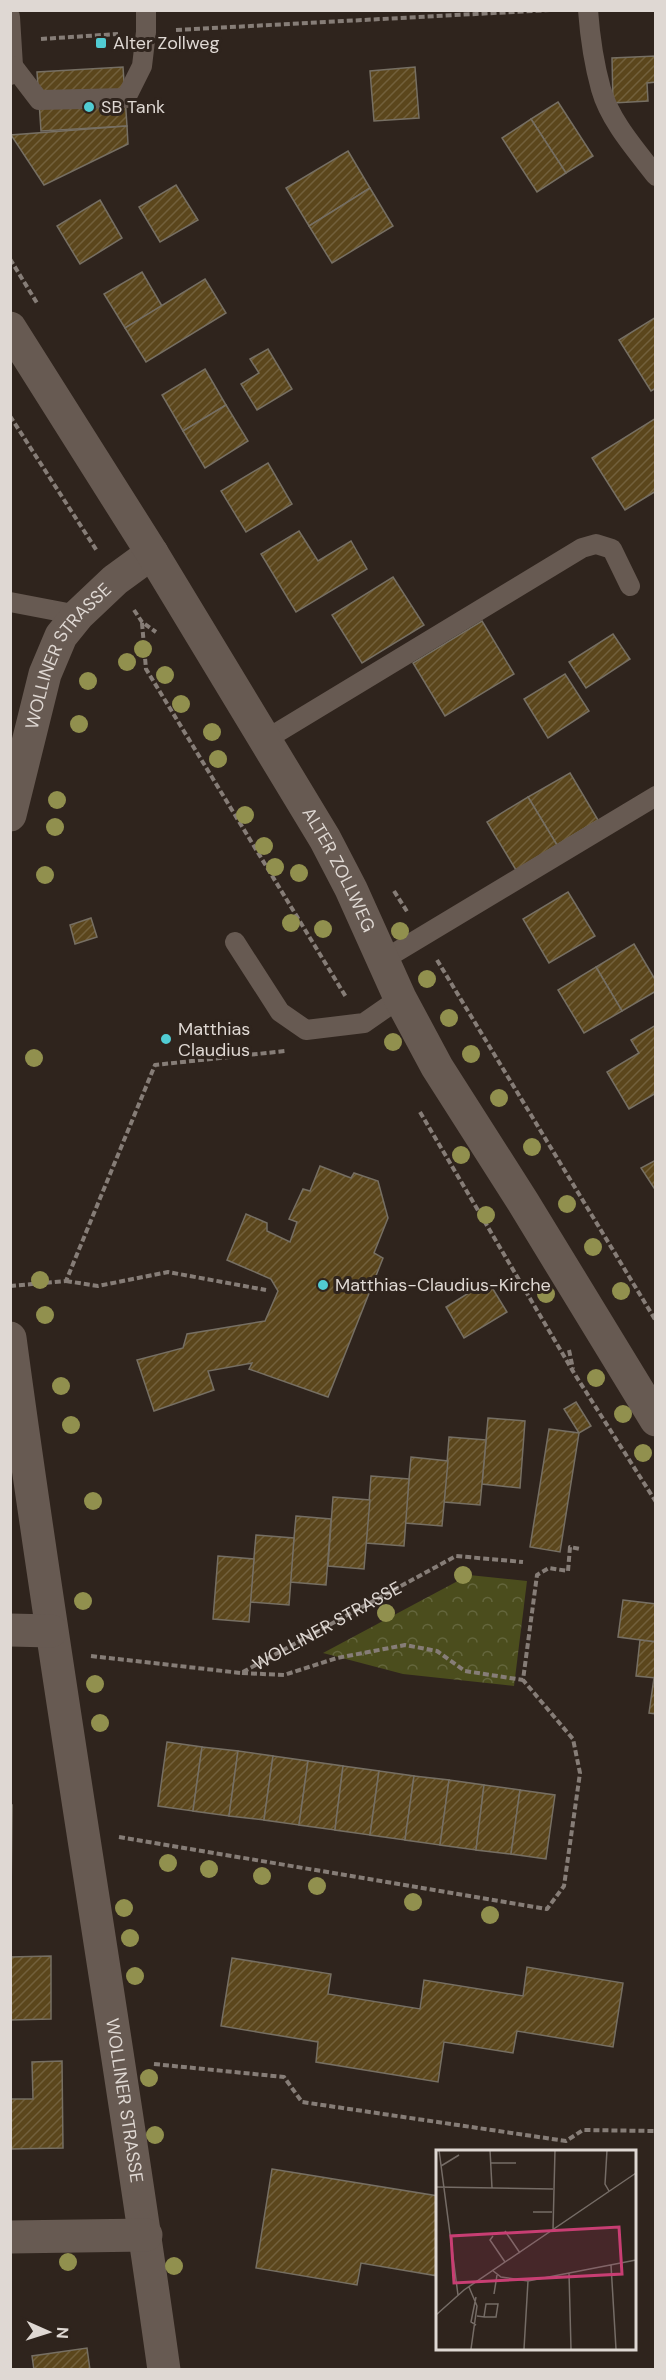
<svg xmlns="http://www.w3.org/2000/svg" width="666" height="2380" font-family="'DM Sans',sans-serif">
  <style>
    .park { fill: url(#park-crowns) }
    .building { fill: url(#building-hatch); stroke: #766f63; stroke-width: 1.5 }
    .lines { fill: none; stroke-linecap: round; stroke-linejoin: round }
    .path { stroke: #867d77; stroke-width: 4; stroke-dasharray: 6 3; stroke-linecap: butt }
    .service { stroke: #675a52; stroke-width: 20 }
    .minor { stroke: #675a52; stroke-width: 33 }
    .tertiary { stroke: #675a52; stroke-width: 33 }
    .tree { fill: #91904e }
    .poi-dot { fill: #51ccd3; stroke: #2f241d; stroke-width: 2 }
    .labels { text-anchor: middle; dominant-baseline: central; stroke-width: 6; stroke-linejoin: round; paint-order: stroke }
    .poi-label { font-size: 18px; fill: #dfd8d3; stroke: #2f241d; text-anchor: start }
    .street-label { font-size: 18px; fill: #dfd8d3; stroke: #2f241d }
    .inset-road { fill: none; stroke: #756c66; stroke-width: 1.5 }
    .view { fill: #c83e73; fill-opacity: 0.15; stroke: #c83e73; stroke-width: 3 }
    .inset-edge { fill: none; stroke: #dfd8d3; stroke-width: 3 }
  </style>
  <defs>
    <pattern id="park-crowns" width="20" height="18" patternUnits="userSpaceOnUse" patternTransform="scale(1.5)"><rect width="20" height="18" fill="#4b4d1d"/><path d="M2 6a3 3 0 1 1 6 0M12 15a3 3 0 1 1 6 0" fill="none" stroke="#64663d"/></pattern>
    <pattern id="building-hatch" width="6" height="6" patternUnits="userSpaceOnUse" patternTransform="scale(1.5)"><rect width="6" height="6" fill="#5b461c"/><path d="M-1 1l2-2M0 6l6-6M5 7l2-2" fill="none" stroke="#72603c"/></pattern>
  </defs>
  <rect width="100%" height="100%" fill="#2f241d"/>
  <!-- park -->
  <polygon class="park" points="469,1575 527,1581 514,1686 403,1674 323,1653"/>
  <!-- building -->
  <g class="building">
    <polygon points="656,56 656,82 647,83 648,101 613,103 612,58"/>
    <polygon points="123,67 127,126 41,131 37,72"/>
    <polygon points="415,67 419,118 374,121 370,71"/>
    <polygon points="558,102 593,156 566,173 531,119"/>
    <polygon points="531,119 566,173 537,192 502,138"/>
    <polygon points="127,126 128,144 44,185 11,135"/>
    <polygon points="348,151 370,188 309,226 286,188"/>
    <polygon points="176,185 198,220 160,242 139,207"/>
    <polygon points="370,188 393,226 332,263 309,226"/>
    <polygon points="100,200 122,238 80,264 57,226"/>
    <polygon points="142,272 162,306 125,328 104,294"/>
    <polygon points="205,279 226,313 146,362 125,328"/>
    <polygon points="656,317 656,388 651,391 619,340"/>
    <polygon points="268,349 292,389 257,410 241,384 259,373 250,359"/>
    <polygon points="205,369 226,405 183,431 162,395"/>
    <polygon points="226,405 248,441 205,468 183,431"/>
    <polygon points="656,418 656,491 625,510 592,458"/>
    <polygon points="268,463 292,504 246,532 221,491"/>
    <polygon points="299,531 318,561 351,541 367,569 296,612 261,554"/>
    <polygon points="393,577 424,625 362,663 332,615"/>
    <polygon points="482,621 514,674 445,716 413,663"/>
    <polygon points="613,634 630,659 586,688 569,662"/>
    <polygon points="565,674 589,711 548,738 524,699"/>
    <polygon points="570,773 598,820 557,845 528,797"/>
    <polygon points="528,797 557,845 516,870 487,822"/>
    <polygon points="568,892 595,936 549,963 523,919"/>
    <polygon points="91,918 97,937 75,944 70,925"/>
    <polygon points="634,944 656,981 656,991 622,1011 596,967"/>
    <polygon points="596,967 622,1011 584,1033 558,990"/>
    <polygon points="656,1025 656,1093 629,1109 607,1072 639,1053 631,1040"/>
    <polygon points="656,1160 656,1191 641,1168"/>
    <polygon points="320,1166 351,1178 354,1173 378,1181 388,1218 374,1253 383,1258 328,1397 249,1369 252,1363 208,1371 214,1390 154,1411 137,1360 183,1348 187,1334 265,1321 278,1291 271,1279 227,1260 246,1214 267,1223 267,1231 290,1242 297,1222 289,1219 303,1189 310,1191"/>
    <polygon points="488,1281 507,1312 464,1338 446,1307"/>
    <polygon points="576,1402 591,1426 579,1433 564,1409"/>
    <polygon points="488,1418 525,1421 520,1488 482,1484"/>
    <polygon points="549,1429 579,1433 560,1552 530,1547"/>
    <polygon points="449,1437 486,1440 480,1505 444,1502"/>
    <polygon points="411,1457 448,1461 442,1526 405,1523"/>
    <polygon points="371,1476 409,1479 404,1546 366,1543"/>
    <polygon points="333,1497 370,1500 364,1569 328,1566"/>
    <polygon points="296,1516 331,1519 326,1585 290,1582"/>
    <polygon points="256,1535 294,1538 289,1605 250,1602"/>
    <polygon points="218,1556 254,1559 249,1622 213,1619"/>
    <polygon points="623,1600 656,1604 656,1642 618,1637"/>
    <polygon points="640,1640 656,1642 656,1678 636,1676"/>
    <polygon points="654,1678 656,1678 656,1714 649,1713"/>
    <polygon points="167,1742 202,1747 193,1811 158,1806"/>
    <polygon points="202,1747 238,1751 229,1816 193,1811"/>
    <polygon points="238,1751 273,1756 264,1820 229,1816"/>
    <polygon points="273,1756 308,1761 299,1825 264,1820"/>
    <polygon points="308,1761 343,1766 335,1830 299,1825"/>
    <polygon points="343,1766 379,1771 370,1835 335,1830"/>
    <polygon points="379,1771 414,1776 405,1840 370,1835"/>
    <polygon points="414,1776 449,1780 440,1845 405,1840"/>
    <polygon points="449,1780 484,1785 476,1850 440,1845"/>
    <polygon points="484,1785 520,1790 511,1854 476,1850"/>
    <polygon points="520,1790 555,1795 546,1859 511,1854"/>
    <polygon points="10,1805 12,1805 11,1902 10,1902"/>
    <polygon points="51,1956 51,2019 10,2020 10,1957"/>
    <polygon points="232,1958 331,1974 328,1994 420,2009 424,1980 523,1996 527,1967 623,1983 613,2047 517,2031 513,2053 444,2042 438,2082 316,2062 318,2042 221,2026"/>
    <polygon points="62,2061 63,2148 10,2149 10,2099 33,2099 32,2062"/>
    <polygon points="272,2169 438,2196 438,2276 361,2263 357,2285 256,2268"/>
    <polygon points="87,2348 90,2370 34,2370 32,2356"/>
  </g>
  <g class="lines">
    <!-- path -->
    <g class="path">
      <polyline points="176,30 550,10"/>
      <polyline points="41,39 118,34"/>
      <polyline points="10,259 37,303"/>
      <polyline points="10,416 97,551"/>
      <polyline points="134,610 142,622 156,632"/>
      <polyline points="142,623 146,669 346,997"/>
      <polyline points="394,891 408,913"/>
      <polyline points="437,960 656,1321"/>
      <polyline points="420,1112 574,1373 656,1502"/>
      <polyline points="66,1281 98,1286 168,1272 266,1290"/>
      <polyline points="10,1286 66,1281 155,1065 285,1051"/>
      <polyline points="569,1350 573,1369"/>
      <path id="s1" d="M91 1656 241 1673 456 1556 523 1562"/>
      <polyline points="242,1673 284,1675 337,1658 405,1645 437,1651 465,1671 523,1680"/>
      <polyline points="119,1837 547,1909 564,1886 580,1773 573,1739 523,1680 537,1575 549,1568 568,1571 570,1547 580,1549"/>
      <polyline points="154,2064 284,2077 302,2102 566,2141 583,2130 654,2131 656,2133"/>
    </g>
    <!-- service -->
    <g class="service">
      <path d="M588 10C590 37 594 64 601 89 610 121 636 150 656 176"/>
      <polyline points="10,17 13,66 10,75"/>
      <polyline points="13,66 39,100 126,98 142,66 146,32 146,10"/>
      <polyline points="10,602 78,615"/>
      <polyline points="265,740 582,548 596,544 612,549 630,586"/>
      <polyline points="235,942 280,1012 306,1030 364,1023 400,998"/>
      <polyline points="383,960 656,796"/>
    </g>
    <!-- minor -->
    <g class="minor">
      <path id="s2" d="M10 815 45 674 61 636 78 615 115 580 152 553"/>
      <path id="s3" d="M10 1338C56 1683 116 2025 164 2370"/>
      <polyline points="10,1630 51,1631"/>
      <polyline points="10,2237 146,2235"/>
    </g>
    <!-- tertiary -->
    <path class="tertiary" id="s4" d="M10 328 152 553 325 839 351 889 400 998 437 1067 523 1202 656 1420"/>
  </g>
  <!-- trees -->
  <g class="tree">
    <circle cx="143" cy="649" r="9"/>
    <circle cx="127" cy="662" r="9"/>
    <circle cx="165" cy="675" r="9"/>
    <circle cx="88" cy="681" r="9"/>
    <circle cx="181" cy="704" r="9"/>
    <circle cx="79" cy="724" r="9"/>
    <circle cx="212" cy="732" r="9"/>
    <circle cx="218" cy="759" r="9"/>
    <circle cx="57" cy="800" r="9"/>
    <circle cx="245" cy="815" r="9"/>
    <circle cx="55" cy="827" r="9"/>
    <circle cx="264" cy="846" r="9"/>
    <circle cx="275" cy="867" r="9"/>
    <circle cx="299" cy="873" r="9"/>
    <circle cx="45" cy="875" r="9"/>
    <circle cx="291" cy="923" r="9"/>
    <circle cx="323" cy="929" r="9"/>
    <circle cx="400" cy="931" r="9"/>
    <circle cx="427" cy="979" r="9"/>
    <circle cx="449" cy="1018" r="9"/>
    <circle cx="393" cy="1042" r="9"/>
    <circle cx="471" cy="1054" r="9"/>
    <circle cx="34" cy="1058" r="9"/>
    <circle cx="499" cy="1098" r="9"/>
    <circle cx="532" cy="1147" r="9"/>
    <circle cx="461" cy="1155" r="9"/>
    <circle cx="567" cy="1204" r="9"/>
    <circle cx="486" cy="1215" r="9"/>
    <circle cx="593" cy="1247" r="9"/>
    <circle cx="40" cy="1280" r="9"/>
    <circle cx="621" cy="1291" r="9"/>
    <circle cx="546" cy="1294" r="9"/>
    <circle cx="45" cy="1315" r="9"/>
    <circle cx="596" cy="1378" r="9"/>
    <circle cx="61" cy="1386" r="9"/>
    <circle cx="623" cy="1414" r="9"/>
    <circle cx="71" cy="1425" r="9"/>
    <circle cx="643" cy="1453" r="9"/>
    <circle cx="93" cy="1501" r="9"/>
    <circle cx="463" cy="1575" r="9"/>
    <circle cx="83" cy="1601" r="9"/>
    <circle cx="386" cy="1613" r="9"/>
    <circle cx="95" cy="1684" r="9"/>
    <circle cx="100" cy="1723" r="9"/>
    <circle cx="168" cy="1863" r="9"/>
    <circle cx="209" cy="1869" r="9"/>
    <circle cx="262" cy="1876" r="9"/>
    <circle cx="317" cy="1886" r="9"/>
    <circle cx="413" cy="1902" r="9"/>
    <circle cx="124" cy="1908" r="9"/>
    <circle cx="490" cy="1915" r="9"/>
    <circle cx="130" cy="1938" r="9"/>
    <circle cx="135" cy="1976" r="9"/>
    <circle cx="149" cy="2078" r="9"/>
    <circle cx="155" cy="2135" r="9"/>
    <circle cx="68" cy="2262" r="9"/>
    <circle cx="174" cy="2266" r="9"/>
  </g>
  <!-- markers -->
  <g class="poi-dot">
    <rect x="95" y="37" width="12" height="12" rx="3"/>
    <circle cx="89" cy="107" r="6"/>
    <circle cx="166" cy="1039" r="6"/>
    <circle cx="323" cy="1285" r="6"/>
  </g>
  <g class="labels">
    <!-- poi labels -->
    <g class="poi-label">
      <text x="113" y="43">Alter Zollweg</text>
      <text x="101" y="107">SB Tank</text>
      <text x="178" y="1029">Matthias<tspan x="178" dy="21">Claudius</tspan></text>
      <text x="335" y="1285">Matthias-Claudius-Kirche</text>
    </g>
    <!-- street labels -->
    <g class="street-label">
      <text stroke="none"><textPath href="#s2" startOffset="172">WOLLINER STRASSE</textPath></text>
      <text stroke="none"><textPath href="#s4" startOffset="634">ALTER ZOLLWEG</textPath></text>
      <text stroke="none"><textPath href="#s1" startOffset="249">WOLLINER STRASSE</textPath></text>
      <text stroke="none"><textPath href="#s3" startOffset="771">WOLLINER STRASSE</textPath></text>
    </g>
  </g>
  <!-- overview -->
  <g transform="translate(436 2150)">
    <rect width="200" height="200" fill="#2f241d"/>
    <path class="inset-road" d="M3 0 22 145M54 0 56 38M171 0 169 34 173 41M55 13H80M5 16 23 5M0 37 117 39M97 62H116M117 80 119 0M69 81 84 103M57 86 54 90 69 112M175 115 180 199M56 120 65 127 92 131 200 110M133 123 135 199M33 137 41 156 35 199M58 144 61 125M40 147 35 172 40 175M0 165 28 140 200 23M41 166 48 167 50 154H62L60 167H48M88 199 92 131"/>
    <path class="view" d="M183 77 186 124 18 133 15 86Z"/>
    <rect width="200" height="200" class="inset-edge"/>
  </g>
  <!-- border -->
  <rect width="666" height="2380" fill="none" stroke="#dfd8d3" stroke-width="24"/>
  <!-- north arrow -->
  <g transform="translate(48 2332) rotate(93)" stroke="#2f241d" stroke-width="4.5" paint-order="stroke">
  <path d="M0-4.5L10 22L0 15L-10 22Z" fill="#dfd8d3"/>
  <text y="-9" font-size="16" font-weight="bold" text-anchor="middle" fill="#dfd8d3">N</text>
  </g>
</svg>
